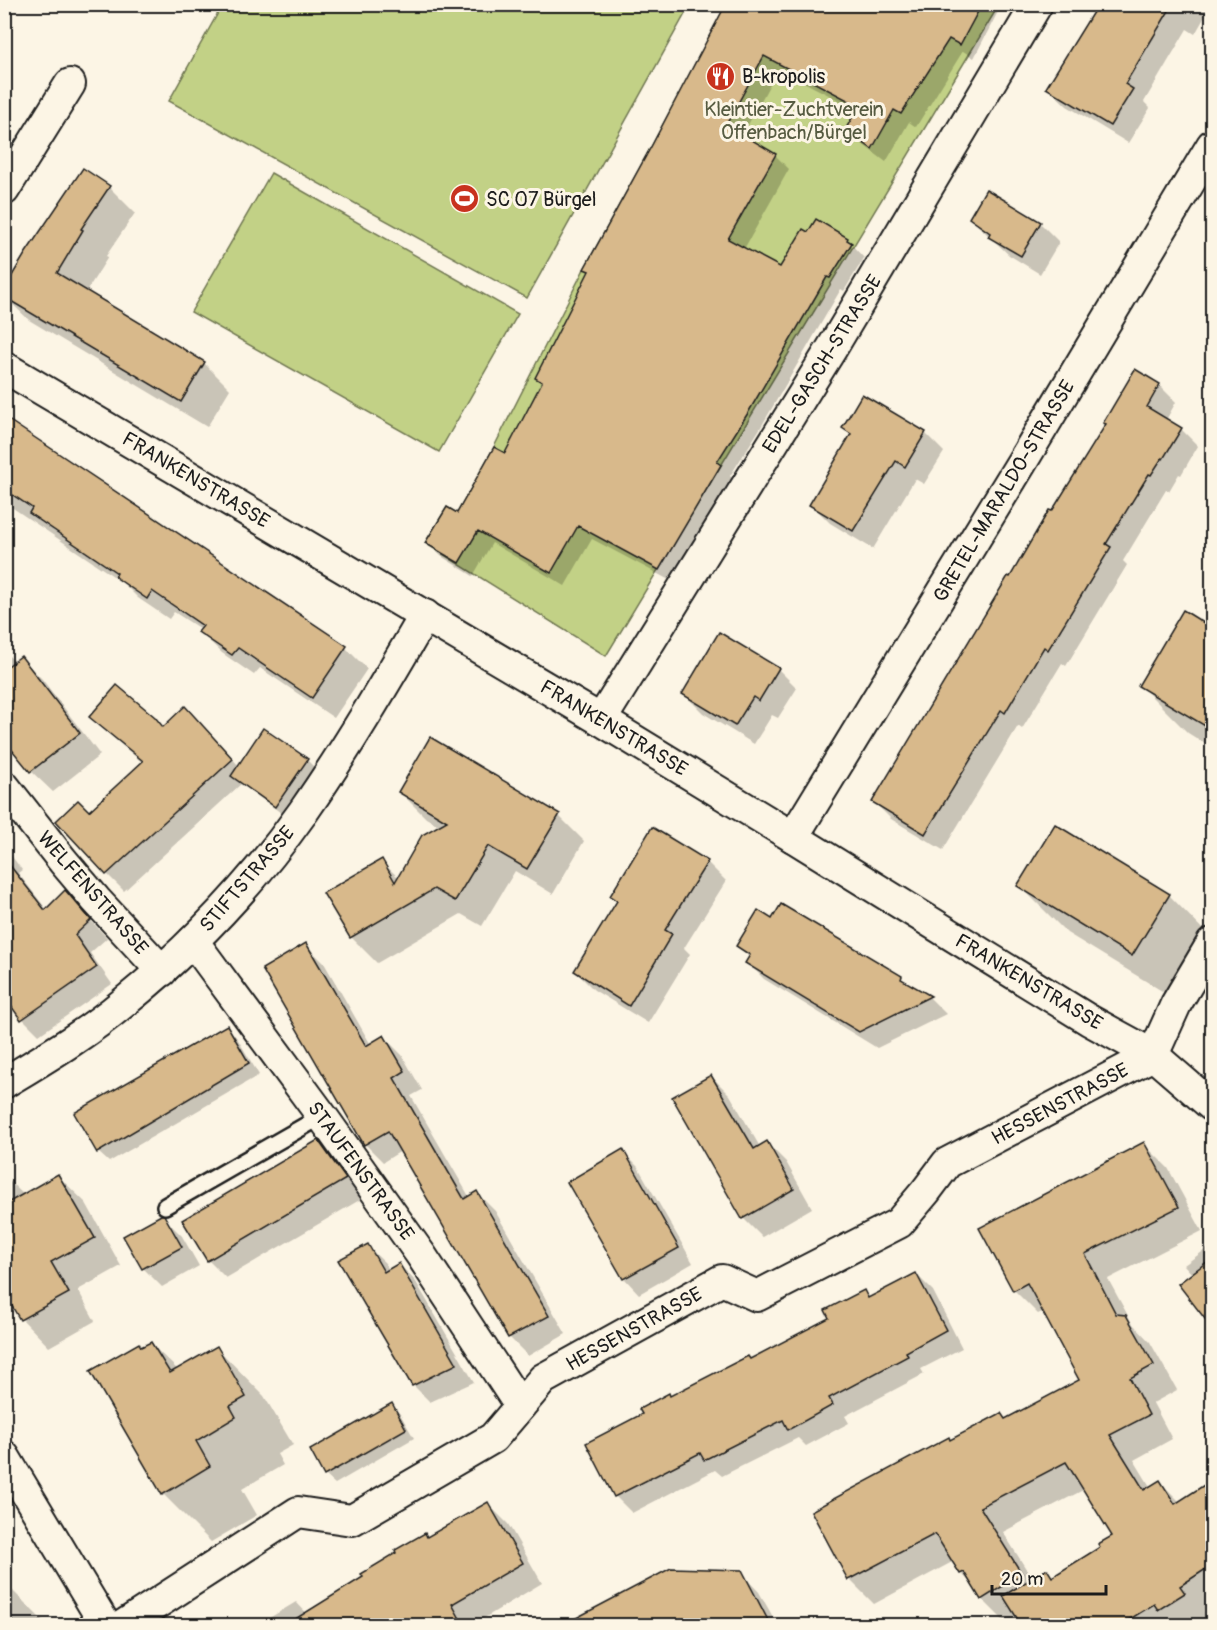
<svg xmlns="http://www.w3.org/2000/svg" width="1217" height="1630" font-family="Pangolin,sans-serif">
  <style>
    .green { fill: #c2d186; stroke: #6f7651; stroke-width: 1.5 }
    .shadow { fill: #0003; fill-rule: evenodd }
    .building { fill: #d8b98b; stroke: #1c1c1c; stroke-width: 1.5 }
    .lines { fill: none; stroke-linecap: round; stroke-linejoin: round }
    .service-casing { stroke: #1c1c1c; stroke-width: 20 }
    .minor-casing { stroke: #1c1c1c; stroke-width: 34 }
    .service { stroke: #fcf5e5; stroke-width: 15 }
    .minor { stroke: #fcf5e5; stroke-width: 30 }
    .labels { text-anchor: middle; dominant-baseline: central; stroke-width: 6; stroke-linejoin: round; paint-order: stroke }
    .poi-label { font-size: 20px; fill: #1c1c1c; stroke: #fcf5e5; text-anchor: start }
    .park-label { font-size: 20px; fill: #565b41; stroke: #fcf5e5 }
    .street-label { font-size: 20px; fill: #1c1c1c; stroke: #fcf5e5 }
  </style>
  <rect width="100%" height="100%" fill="#fcf5e5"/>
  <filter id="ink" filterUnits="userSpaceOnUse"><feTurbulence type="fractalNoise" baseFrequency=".0167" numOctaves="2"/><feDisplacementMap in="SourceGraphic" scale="12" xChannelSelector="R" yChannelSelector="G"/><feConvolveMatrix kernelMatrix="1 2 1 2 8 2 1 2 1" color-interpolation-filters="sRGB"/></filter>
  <g filter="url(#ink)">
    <!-- green -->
    <g class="green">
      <polygon points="223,4 690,4 690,5 527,298 169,101"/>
      <polygon points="726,5 999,5 606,656 425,543 447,507 457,513 494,447 584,269 652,145"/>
      <polygon points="271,173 518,314 439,452 191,312"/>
    </g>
    <!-- shadow -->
    <g class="shadow">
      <polygon points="727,4 1002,4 974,58 963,51 916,127 909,122 886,162 861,143 847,129 858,110 778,69 742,136 775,155 789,169 744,249 781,269 809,234 847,240 864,258 844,291 841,289 761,427 730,476 734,480 673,582 592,539 565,586 492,543 473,576 441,556 427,542 457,515 506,455 542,384 537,378 590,272 586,268"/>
      <polygon points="1098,4 1212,4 1195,34 1187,29 1144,102 1150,108 1128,143 1067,106 1048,88"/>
      <polygon points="84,170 109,187 135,213 106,256 108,257 86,292 204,363 230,389 207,427 29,320 4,296"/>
      <polygon points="970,218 1040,223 1059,242 1040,274 1009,255"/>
      <polygon points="1159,385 1176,402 1166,420 1181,429 1198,446 1181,475 1179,474 1169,491 1166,490 1123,561 1127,565 1066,666 1062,663 1022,729 1018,726 943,850 891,819 874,802 1052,513"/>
      <polygon points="4,419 346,648 367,669 334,718 260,668 254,675 222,653 200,632 202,630 174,612 169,619 138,598 122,582 4,502"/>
      <polygon points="844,428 925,433 944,452 924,484 915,479 873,549 830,523 811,504 852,436"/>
      <polygon points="1184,612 1212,630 1212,748 1188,733 1140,685"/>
      <polygon points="4,652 16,662 21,658 42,679 100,755 53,792 31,771 4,737"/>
      <polygon points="778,669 797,688 778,718 772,715 754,744 703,713 684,694"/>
      <polygon points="91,717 164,728 203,726 239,766 263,730 307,760 316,769 284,815 241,784 124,891 107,874 143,763 109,734"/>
      <polygon points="400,792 559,816 584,841 553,894 515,871 482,926 461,914 377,963 351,937 381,861 399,878 440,826 426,818"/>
      <polygon points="4,846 22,870 18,873 47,910 65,893 107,938 90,953 112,984 39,1035 23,1019 4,935"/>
      <polygon points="707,862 726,881 684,948 690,954 648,1023 594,990 575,971 618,902 612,896"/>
      <polygon points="1019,885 1169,895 1212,939 1180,1002 1067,933"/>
      <polygon points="772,921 901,978 908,984 930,998 946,1014 877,1048 764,979 747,962 750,958 738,946"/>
      <polygon points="306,945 324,963 371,1045 384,1037 402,1055 422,1090 411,1096 470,1198 477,1193 495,1211 566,1334 528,1356 510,1338 401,1151 383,1162 365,1144"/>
      <polygon points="227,1027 237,1038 259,1075 109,1162 98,1152"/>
      <polygon points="711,1076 730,1095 760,1147 767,1143 786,1162 812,1208 762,1237 743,1218"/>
      <polygon points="318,1142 336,1160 363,1198 226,1278 208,1260 184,1220"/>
      <path d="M1144 1144 1168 1168 1202 1231 1108 1279 1132 1323 1150 1342 1177 1390 1153 1403 1172 1439 1134 1460 1151 1488 1160 1482 1180 1502 1212 1482V1605L1204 1610 1208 1618 1195 1626H1023L1018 1616 1006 1623 982 1599 974 1586 961 1573 954 1561 874 1604 849 1579 951 1441 1001 1414 1006 1420 1081 1381 1044 1311 1038 1314 1014 1290ZM1085 1489 1114 1536 1102 1547 1053 1578 1047 1571 1033 1580 1003 1532Z"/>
      <polygon points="622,1151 638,1167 693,1263 639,1294 624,1278"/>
      <polygon points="4,1176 24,1195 58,1176 86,1203 121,1266 78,1290 95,1321 49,1347 22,1319 4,1289"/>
      <polygon points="163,1217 182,1236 199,1266 162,1287 143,1268 125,1237"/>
      <polygon points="1212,1245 1212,1326 1180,1284 1193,1275 1184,1265"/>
      <polygon points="367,1246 385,1263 389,1270 399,1264 416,1282 474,1382 430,1402 413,1385"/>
      <polygon points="916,1274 933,1291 962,1348 921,1369 924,1374 845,1416 849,1423 806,1446 798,1438 722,1476 715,1470 632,1513 615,1496 644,1414 671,1397 751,1361 831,1318 864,1292 871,1298"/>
      <polygon points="151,1344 178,1370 217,1348 264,1396 293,1445 277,1454 283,1465 242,1489 257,1515 211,1542 163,1494 142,1348"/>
      <polygon points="391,1405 400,1414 414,1438 335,1484 325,1475"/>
      <polygon points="488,1504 508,1524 542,1583 471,1626 361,1626 428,1538"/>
      <polygon points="739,1571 759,1592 778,1626 595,1626"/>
      <polygon points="6,1584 45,1623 46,1626 4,1626"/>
      <polygon points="296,1602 319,1626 256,1626"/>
    </g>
    <!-- building -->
    <g class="building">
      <polygon points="726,4 982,4 960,45 949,39 901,114 894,110 872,149 845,130 859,106 764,56 726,125 776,154 728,239 780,267 803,229 808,232 816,219 848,238 847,240 852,243 830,278 827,277 748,413 717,462 721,465 659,570 578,526 551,573 478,531 459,563 425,543 447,507 457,513 494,447 505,453 542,382 535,378 589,271 584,269 652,145"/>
      <polygon points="1098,4 1173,4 1125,84 1133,89 1110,126 1046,88"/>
      <polygon points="83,168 110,186 81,229 83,230 57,273 205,362 181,402 4,297 4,289 25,254"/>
      <polygon points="986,189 1041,222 1021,256 988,237 990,233 969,218"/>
      <polygon points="1135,369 1160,384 1147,407 1182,428 1163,459 1162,458 1151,475 1149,474 1106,544 1111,547 1048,650 1044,647 1005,713 1001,710 925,834 872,802 1008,576 1010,577 1049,510 1052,511 1106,424 1103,423"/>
      <polygon points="862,394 926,432 905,467 896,461 853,531 809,505 851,434 842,428"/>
      <polygon points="4,417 347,646 312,698 238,648 232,655 198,632 203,626 152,591 147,599 115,577 117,573 29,513 32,508 4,489"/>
      <polygon points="1183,610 1212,628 1212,730 1138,686"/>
      <polygon points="719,632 779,668 759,701 753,697 735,726 682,694"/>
      <polygon points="21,656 80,733 30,772 4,740 4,669"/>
      <polygon points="117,685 155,717 163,727 185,706 233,759 106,875 56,821 78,800 89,811 143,761 89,717"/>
      <polygon points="263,728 308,759 275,807 231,776"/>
      <polygon points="430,737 560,814 527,869 488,846 455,901 434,889 350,938 323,893 382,859 395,882 422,835 447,821 398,792"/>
      <polygon points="1055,824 1170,894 1132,956 1017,886"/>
      <polygon points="652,827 708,861 665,930 672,934 629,1006 574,971 617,901 610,896"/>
      <polygon points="4,858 45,910 65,890 91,920 75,935 97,967 21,1020 4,996"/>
      <polygon points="781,904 902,976 901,979 931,996 859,1032 745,963 750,955 736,946 758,910 772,919"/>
      <polygon points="306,943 366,1046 384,1035 405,1071 394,1078 446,1168 464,1199 477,1191 549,1316 508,1338 388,1131 364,1145 363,1143 262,969"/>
      <polygon points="227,1025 249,1063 97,1153 74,1113"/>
      <polygon points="711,1075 754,1149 767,1141 794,1189 742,1219 672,1097"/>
      <polygon points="318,1140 346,1179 207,1261 182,1220"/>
      <polygon points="1144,1142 1179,1207 1085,1254 1116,1314 1126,1315 1154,1365 1130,1378 1149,1415 1110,1435 1144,1490 1160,1480 1175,1504 1212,1480 1212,1565 1180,1586 1185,1593 1158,1610 1154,1604 1119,1626 1022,1626 1003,1596 1047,1569 1052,1577 1100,1547 1098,1544 1112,1536 1066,1462 980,1507 1022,1574 981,1600 964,1572 960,1574 935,1534 848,1580 811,1511 949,1437 950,1440 1001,1413 1005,1419 1079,1380 1027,1283 1013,1291 979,1228"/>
      <polygon points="623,1149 679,1248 623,1279 567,1182"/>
      <polygon points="58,1174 95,1238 51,1262 69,1293 20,1320 4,1292 4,1205"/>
      <polygon points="161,1215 164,1215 182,1247 142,1269 123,1236"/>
      <polygon points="368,1244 384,1272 399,1263 457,1364 412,1386 338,1260"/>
      <polygon points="1212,1258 1212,1328 1178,1284"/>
      <polygon points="916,1273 946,1330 906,1352 908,1356 829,1398 833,1405 788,1430 783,1420 704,1460 700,1453 614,1497 586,1443 642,1414 639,1409 669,1393 670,1396 748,1356 750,1359 829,1318 825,1310 864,1290 868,1298"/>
      <polygon points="151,1342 170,1373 217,1346 246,1397 230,1406 236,1417 196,1441 210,1466 162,1495 90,1371 139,1343 141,1347"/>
      <polygon points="392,1403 406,1429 324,1476 310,1450"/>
      <polygon points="488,1502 523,1563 452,1604 464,1626 284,1626 363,1577 361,1574 396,1553 395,1550 425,1533 427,1537"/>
      <polygon points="671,1568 742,1570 771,1626 561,1626"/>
    </g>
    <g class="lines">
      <defs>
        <polyline id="service" points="165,1206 322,1116"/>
        <g id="minor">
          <polyline points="4,190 70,84"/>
          <polyline points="4,367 601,720 793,837 1089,1020 1153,1055 1212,1106"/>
          <polyline points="601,720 832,348 1037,4"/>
          <polyline points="4,786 63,861 96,900 162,971"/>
          <polyline points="793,837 1022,462 1212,145"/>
          <polyline points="193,941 322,1116 421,1255 520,1406"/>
          <path d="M4 1083C45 1058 86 1034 122 1004 190 949 252 884 303 812 347 749 386 682 425 615"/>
          <polyline points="4,1456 106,1626"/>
          <polyline points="122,1626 298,1512 352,1520 493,1438 543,1379 722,1280 757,1296 899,1223 926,1191 947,1163 1153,1055 1176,1004 1212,943"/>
        </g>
      </defs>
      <!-- service casing -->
      <use href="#service" class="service-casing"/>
      <!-- minor casing -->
      <use href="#minor" class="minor-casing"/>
      <!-- service -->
      <use href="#service" class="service"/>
      <!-- minor -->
      <use href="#minor" class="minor"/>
    </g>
  </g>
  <!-- icons -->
  <defs>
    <symbol id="restaurant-disc" viewBox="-11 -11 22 22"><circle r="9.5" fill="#c8321e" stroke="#fcf5e5"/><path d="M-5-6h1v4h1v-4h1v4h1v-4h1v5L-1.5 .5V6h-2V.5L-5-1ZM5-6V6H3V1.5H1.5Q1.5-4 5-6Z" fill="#fff"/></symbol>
    <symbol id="stadium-disc" viewBox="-11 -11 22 22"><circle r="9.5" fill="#c8321e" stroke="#fcf5e5"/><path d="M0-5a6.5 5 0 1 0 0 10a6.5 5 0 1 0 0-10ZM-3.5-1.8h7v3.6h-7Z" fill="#fff"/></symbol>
  </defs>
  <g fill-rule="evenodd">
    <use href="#restaurant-disc" x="704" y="60" width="33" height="33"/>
    <use href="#stadium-disc" x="448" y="182" width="33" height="33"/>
  </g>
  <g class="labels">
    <!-- poi labels -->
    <g class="poi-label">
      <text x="742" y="76">B-kropolis</text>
      <text x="486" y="199">SC 07 Bürgel</text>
    </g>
    <!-- park labels -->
    <g class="park-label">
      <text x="794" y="109">Kleintier-Zuchtverein<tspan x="794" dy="23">Offenbach/Bürgel</tspan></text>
    </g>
    <!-- street labels -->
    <g class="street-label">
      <text transform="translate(822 364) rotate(-58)">EDEL-GASCH-STRASSE</text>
      <text transform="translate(196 480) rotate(31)">FRANKENSTRASSE</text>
      <text transform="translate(1004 491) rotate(-59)">GRETEL-MARALDO-STRASSE</text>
      <text transform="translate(614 728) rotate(31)">FRANKENSTRASSE</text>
      <text transform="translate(247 879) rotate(-49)">STIFTSTRASSE</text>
      <text transform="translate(93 893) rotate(49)">WELFENSTRASSE</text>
      <text transform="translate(1029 982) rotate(31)">FRANKENSTRASSE</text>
      <text transform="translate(1060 1104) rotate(-28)">HESSENSTRASSE</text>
      <text transform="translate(361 1171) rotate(54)">STAUFENSTRASSE</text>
      <text transform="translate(634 1329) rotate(-29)">HESSENSTRASSE</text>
    </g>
  </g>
  <!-- margin -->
  <rect width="1217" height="1630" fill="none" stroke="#fcf5e5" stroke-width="24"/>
  <rect x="12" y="12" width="1193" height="1606" fill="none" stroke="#1c1c1c" stroke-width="2" filter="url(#ink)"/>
  <!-- scale -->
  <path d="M992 1585v9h114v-9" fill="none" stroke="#1c1c1c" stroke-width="3"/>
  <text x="1001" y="1585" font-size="18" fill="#1c1c1c" stroke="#fcf5e5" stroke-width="4.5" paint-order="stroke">20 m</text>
</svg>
